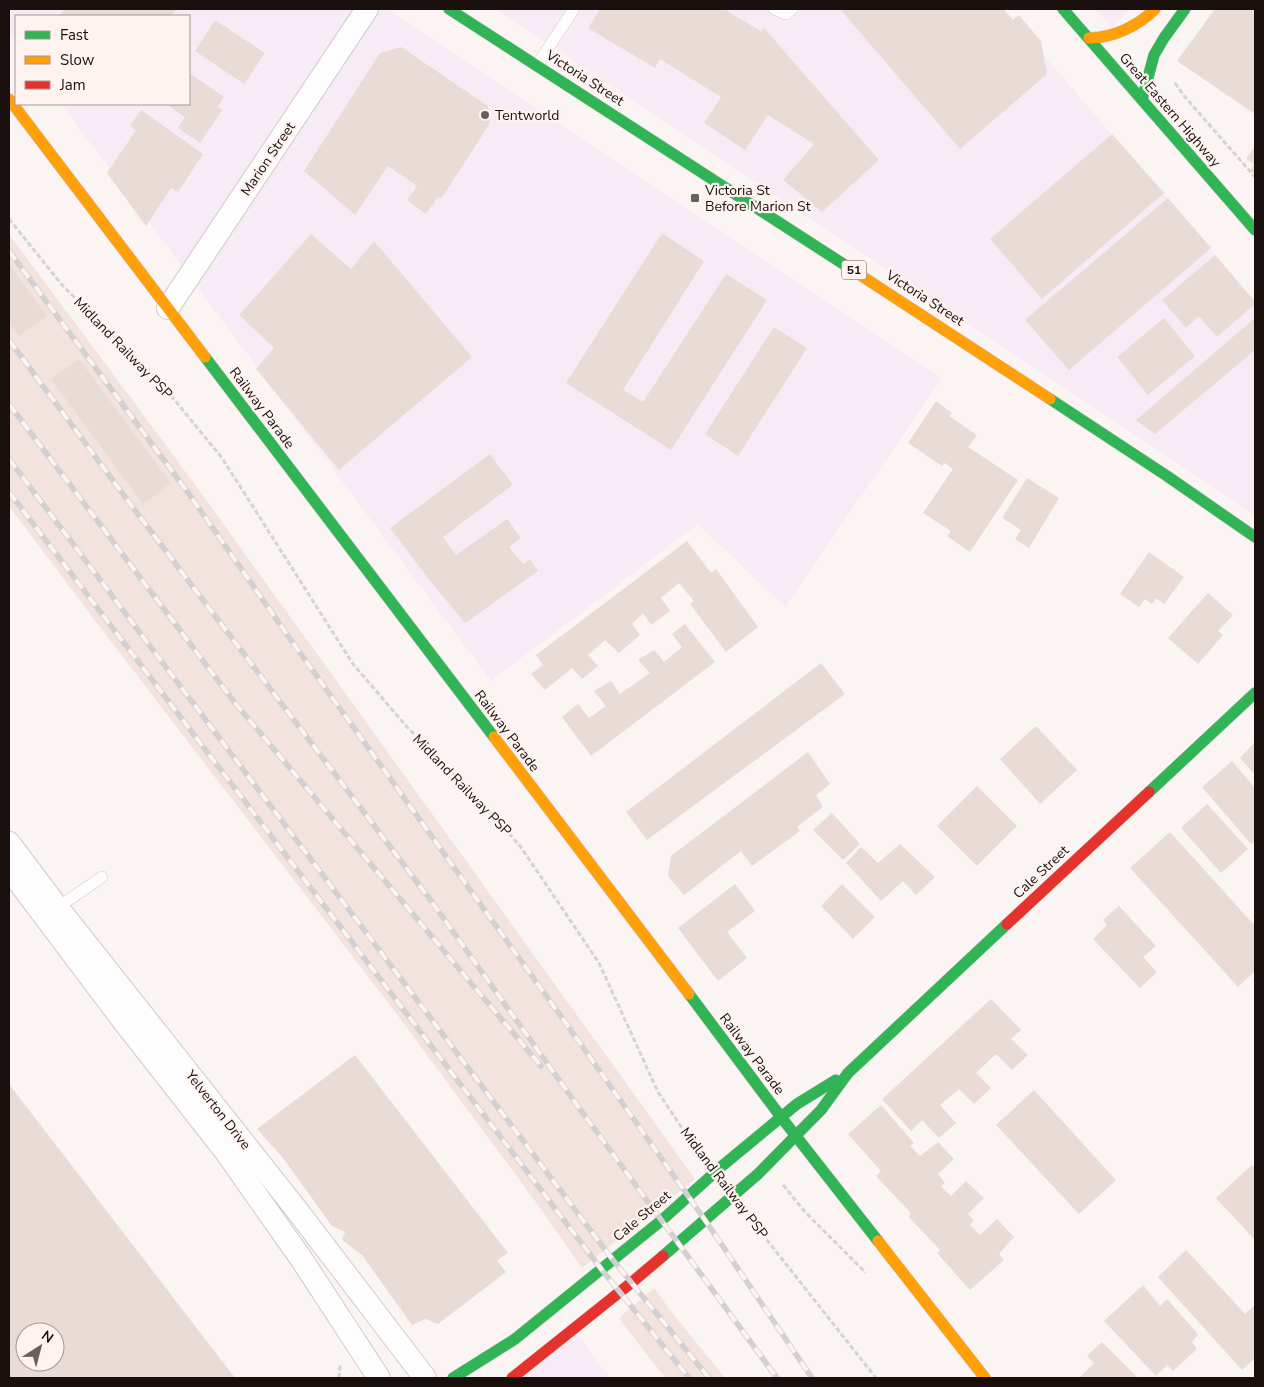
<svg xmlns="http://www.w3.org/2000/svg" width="1264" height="1387" font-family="'Nunito Sans',sans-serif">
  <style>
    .commercial { fill: #f7ecf5 }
    .built { fill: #f2e3de }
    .medical { fill: #f7ecf6 }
    .building { fill: #e9dcd7; fill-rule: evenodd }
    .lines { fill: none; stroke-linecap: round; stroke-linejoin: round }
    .lane-casing { stroke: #d3cbc9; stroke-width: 12 }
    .street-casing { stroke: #d3cbc9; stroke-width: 24 }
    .fast-casing { stroke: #d3cbc9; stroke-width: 12 }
    .slow-casing { stroke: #d3cbc9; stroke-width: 12 }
    .jam-casing { stroke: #d3cbc9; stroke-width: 12 }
    .path { stroke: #d5d4d3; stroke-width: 3; stroke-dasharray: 5 2.5; stroke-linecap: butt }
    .lane { stroke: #fefdfd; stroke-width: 11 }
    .street { stroke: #fefdfd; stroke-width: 22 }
    .fast { stroke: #30b455; stroke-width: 11 }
    .slow { stroke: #ff9f0a; stroke-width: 11 }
    .jam { stroke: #e5322d; stroke-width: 11 }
    .rail-casing { stroke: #d2d0d0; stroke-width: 5.5 }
    .rail { stroke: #fef3ef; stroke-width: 4; stroke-dasharray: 11; stroke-linecap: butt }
    .poi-dot { fill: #68605d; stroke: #fef3ef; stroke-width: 2 }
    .labels { text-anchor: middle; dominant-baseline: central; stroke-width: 4.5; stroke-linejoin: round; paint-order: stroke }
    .shield { fill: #fef3ef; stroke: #5e5451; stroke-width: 1 }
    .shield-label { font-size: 12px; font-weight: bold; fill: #19100d }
    .street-label { font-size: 14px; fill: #19100d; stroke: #fef3ef }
    .poi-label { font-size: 14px; fill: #19100d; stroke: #fef3ef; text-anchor: start }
  </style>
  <rect width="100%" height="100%" fill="#faf4f2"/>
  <!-- commercial -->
  <g class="commercial">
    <polygon points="9,9 387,9 942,378 785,607 698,524 491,681 61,104 189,104 189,16 16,16 16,44 9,34"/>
    <polygon points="496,9 1004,9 1255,301 1255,516"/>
    <polygon points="1096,9 1128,9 1113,28"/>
  </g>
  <!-- built -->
  <g class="built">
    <polygon points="9,234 199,490 695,1179 582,1268 538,1205 396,1013 103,631 9,506"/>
    <polygon points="654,1288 673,1314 725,1378 666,1378 647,1355 619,1318"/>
  </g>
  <!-- medical -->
  <polygon class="medical" points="573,1329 610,1378 508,1378"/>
  <!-- building -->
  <g class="building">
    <polygon points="65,9 177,9 172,16 60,16"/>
    <polygon points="600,9 724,9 762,32 764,28 879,160 822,212 783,180 814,144 768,115 745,150 704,123 721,97 660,59 655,68 588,28"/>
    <polygon points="840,9 1003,9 1013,20 1019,15 1041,41 1047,74 960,149"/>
    <polygon points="1215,9 1255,9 1255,114 1177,61"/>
    <polygon points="215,20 265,53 244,84 195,51"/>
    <polygon points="401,47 488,106 490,123 441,199 438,197 426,214 407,200 417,186 388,166 355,215 304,171 380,53"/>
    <polygon points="189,73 224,97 218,107 222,110 200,143 178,128 185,117 166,104 189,104"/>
    <polygon points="141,110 203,154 178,192 171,188 146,226 107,173 136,130 130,126"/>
    <polygon points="1112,134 1164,193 1042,299 990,239"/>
    <polygon points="1255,146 1255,174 1250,171 1254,164 1246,159"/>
    <polygon points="1168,198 1211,248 1069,370 1025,320"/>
    <polygon points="662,233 704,261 623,390 643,402 726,274 767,300 671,450 566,383"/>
    <polygon points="311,234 351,269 374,241 472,357 339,470 256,369 274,348 239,315"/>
    <polygon points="1215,255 1255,302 1255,304 1217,337 1199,316 1186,328 1162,300"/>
    <polygon points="9,264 47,316 19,336 9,323"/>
    <polygon points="1164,318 1195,356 1148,395 1117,357"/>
    <polygon points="1255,318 1255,350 1155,434 1136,420"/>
    <polygon points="774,327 807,348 738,456 705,434"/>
    <polygon points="79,359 171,483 143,504 51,379"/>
    <polygon points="936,401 952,413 949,416 977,435 968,447 1018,480 970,552 947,536 951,531 923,513 953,469 945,463 942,466 908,443"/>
    <polygon points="490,454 513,485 443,537 456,555 507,519 521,538 509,547 523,564 530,559 538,571 465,623 427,577 390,528"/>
    <polygon points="1027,478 1059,498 1029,548 1015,539 1021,530 1002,518"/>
    <polygon points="687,541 711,573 716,569 758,627 726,652 690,604 694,601 679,583 661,598 670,611 651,625 643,613 632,624 640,635 619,653 605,640 588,655 598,666 582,679 572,668 545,690 531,674 543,665 536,655"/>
    <polygon points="1149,552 1184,577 1164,604 1156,598 1152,604 1145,599 1139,607 1120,594"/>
    <polygon points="1208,593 1233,615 1218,631 1223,635 1198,664 1168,638"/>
    <polygon points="685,624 715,662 591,756 562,717 578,704 589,718 606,706 594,691 611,681 620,694 650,673 638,660 654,650 664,662 682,647 672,634"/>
    <polygon points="821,663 845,694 647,840 626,812"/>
    <polygon points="1036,726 1077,770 1040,804 1000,759"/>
    <polygon points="1255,742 1255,775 1240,758"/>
    <polygon points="808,752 830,784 816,795 823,807 797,827 800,831 752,866 741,851 684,895 668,876 671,856"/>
    <polygon points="1232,761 1255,788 1255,841 1251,844 1202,787"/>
    <polygon points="977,786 1017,826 977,866 937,826"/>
    <polygon points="1207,804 1248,849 1221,873 1181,828"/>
    <polygon points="832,813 860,844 843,860 813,830"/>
    <polygon points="1170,832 1255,926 1255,971 1238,987 1130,868"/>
    <polygon points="900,844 935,877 916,895 903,881 881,901 846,863 861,847 878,863"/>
    <polygon points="735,884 755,911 727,932 747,958 718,981 678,928"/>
    <polygon points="842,884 875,917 853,939 821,906"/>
    <polygon points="1119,906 1156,946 1143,957 1157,972 1140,988 1093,939 1107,925 1103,920"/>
    <polygon points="991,999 1021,1030 1011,1039 1028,1055 1012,1070 996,1054 976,1073 991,1088 974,1104 959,1089 940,1105 956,1123 939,1138 922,1120 911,1131 882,1099"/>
    <polygon points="355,1055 508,1253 497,1260 506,1272 438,1324 425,1319 412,1325 362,1255 342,1240 345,1232 332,1226 283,1158 257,1129"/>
    <path d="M9 1084 235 1378H9ZM25 1332H55V1362H25Z"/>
    <polygon points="1034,1090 1116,1180 1079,1214 996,1125"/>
    <polygon points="881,1105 914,1143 910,1146 920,1156 938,1142 954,1159 938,1174 945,1183 941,1186 951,1196 966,1181 984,1198 968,1214 974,1221 970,1225 980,1235 997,1219 1014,1237 999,1254 1004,1260 970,1290 937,1253 940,1250 909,1217 911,1213 876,1176 881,1171 848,1134"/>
    <polygon points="1252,1165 1255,1168 1255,1240 1216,1198"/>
    <polygon points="1186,1250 1245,1314 1255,1305 1255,1358 1242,1370 1158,1277"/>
    <polygon points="1143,1285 1160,1306 1167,1299 1198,1334 1192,1342 1197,1349 1173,1371 1167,1365 1156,1376 1104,1321"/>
    <polygon points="1102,1342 1138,1378 1079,1378 1094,1363 1087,1356"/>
  </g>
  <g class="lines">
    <defs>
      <g id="lane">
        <polyline points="774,9 786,14 792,9"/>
        <polyline points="537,65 574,9"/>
        <polyline points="54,910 102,877"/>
      </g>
      <g id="street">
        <polyline points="168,308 367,9"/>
        <polyline points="9,843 58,908 296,1209 425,1378"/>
        <polyline points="9,869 125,1023 226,1152 302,1260 379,1378"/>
      </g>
      <g id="fast">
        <polyline points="449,9 851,269"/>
        <polyline points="1063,9 1255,230"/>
        <polyline points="1142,100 1154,55 1164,38 1185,9"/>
        <polyline points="205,357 494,737"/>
        <polyline points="1050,399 1167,476 1255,537"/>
        <polyline points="1149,792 1255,693"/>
        <polyline points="689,994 781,1117 878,1241"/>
        <polyline points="663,1256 758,1174 821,1110 848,1073 1007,924"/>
        <polyline points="453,1378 515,1339 662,1220 722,1166 797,1104 836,1080"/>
      </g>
      <g id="slow">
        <path d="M1089 38C1113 38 1138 26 1155 9"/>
        <polyline points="9,99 205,357"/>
        <polyline points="851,269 1050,399"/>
        <polyline points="494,737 689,994"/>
        <polyline points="878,1241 985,1378"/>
      </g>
      <g id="jam">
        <polyline points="1007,924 1149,792"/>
        <polyline points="512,1378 631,1283 663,1256"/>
      </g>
    </defs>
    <!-- lane casing -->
    <use href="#lane" class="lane-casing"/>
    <!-- street casing -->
    <use href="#street" class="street-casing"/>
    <!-- fast casing -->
    <use href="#fast" class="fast-casing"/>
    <!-- slow casing -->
    <use href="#slow" class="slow-casing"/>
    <!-- jam casing -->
    <use href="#jam" class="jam-casing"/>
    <!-- path -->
    <g class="path">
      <polyline points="1175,83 1185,97 1255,177"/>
      <polyline points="9,219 63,286 159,381 222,458 353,664 407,727 476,796 520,846 599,963 658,1092 698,1152"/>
      <polyline points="783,1185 806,1213 866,1273"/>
      <polyline points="748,1216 876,1378"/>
      <polyline points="339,1378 340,1364"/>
    </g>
    <!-- lane -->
    <use href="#lane" class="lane"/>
    <!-- street -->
    <use href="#street" class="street"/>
    <!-- fast -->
    <use href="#fast" class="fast"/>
    <!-- slow -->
    <use href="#slow" class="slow"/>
    <!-- jam -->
    <use href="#jam" class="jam"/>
    <defs>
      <g id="rail">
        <polyline points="9,251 189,494 293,643 575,1036 705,1220 812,1378"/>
        <polyline points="9,340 137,513 429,898 577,1105 777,1378"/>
        <polyline points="9,404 235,703 541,1066"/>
        <polyline points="9,459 613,1260 709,1378"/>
        <polyline points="9,492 602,1270 689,1378"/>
      </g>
    </defs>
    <!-- rail casing -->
    <use href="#rail" class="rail-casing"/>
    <!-- rail -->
    <use href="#rail" class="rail"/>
  </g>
  <!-- markers -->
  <g class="poi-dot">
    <circle cx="485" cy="115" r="5"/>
    <rect x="690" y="193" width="10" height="10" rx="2.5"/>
  </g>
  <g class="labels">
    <!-- shield labels -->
    <rect class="shield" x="841.5" y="260.5" width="25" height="19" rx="4"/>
    <g class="shield-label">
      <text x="854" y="270">51</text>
    </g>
    <!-- street labels -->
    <g class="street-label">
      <text transform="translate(585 78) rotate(33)">Victoria Street</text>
      <text transform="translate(1170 110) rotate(49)">Great Eastern Highway</text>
      <text transform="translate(268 159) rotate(-56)">Marion Street</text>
      <text transform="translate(925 298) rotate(33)">Victoria Street</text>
      <text transform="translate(123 348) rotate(46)">Midland Railway PSP</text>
      <text transform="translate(262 408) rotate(53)">Railway Parade</text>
      <text transform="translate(507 731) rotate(53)">Railway Parade</text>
      <text transform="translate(462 785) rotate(46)">Midland Railway PSP</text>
      <text transform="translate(1041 872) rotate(-43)">Cale Street</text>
      <text transform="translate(752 1054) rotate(53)">Railway Parade</text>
      <text transform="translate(218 1110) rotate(52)">Yelverton Drive</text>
      <text transform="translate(724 1183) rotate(53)">Midland Railway PSP</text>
      <text transform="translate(642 1216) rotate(-40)">Cale Street</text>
    </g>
    <!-- poi labels -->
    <g class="poi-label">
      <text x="495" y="115">Tentworld</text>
      <text x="705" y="190">Victoria St<tspan x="705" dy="16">Before Marion St</tspan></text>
    </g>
  </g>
  <!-- border -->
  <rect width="1264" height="1387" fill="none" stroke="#19100d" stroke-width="20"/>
  <!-- legend -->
  <rect x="15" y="15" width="175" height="90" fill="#fef3ef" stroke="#a29895"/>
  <rect x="25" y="31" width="25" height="8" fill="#30b455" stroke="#a29895"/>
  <text x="60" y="40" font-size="15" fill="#19100d">Fast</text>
  <rect x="25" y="56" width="25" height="8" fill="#ff9f0a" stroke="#a29895"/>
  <text x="60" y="65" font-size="15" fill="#19100d">Slow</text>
  <rect x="25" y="81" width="25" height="8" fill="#e5322d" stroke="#a29895"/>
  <text x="60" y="90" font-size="15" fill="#19100d">Jam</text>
  <!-- north arrow -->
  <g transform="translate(40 1347) rotate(36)"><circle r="24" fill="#fef3ef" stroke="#a29895"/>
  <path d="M0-4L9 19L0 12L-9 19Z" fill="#68605d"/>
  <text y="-8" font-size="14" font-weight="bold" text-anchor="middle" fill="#19100d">N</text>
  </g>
</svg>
